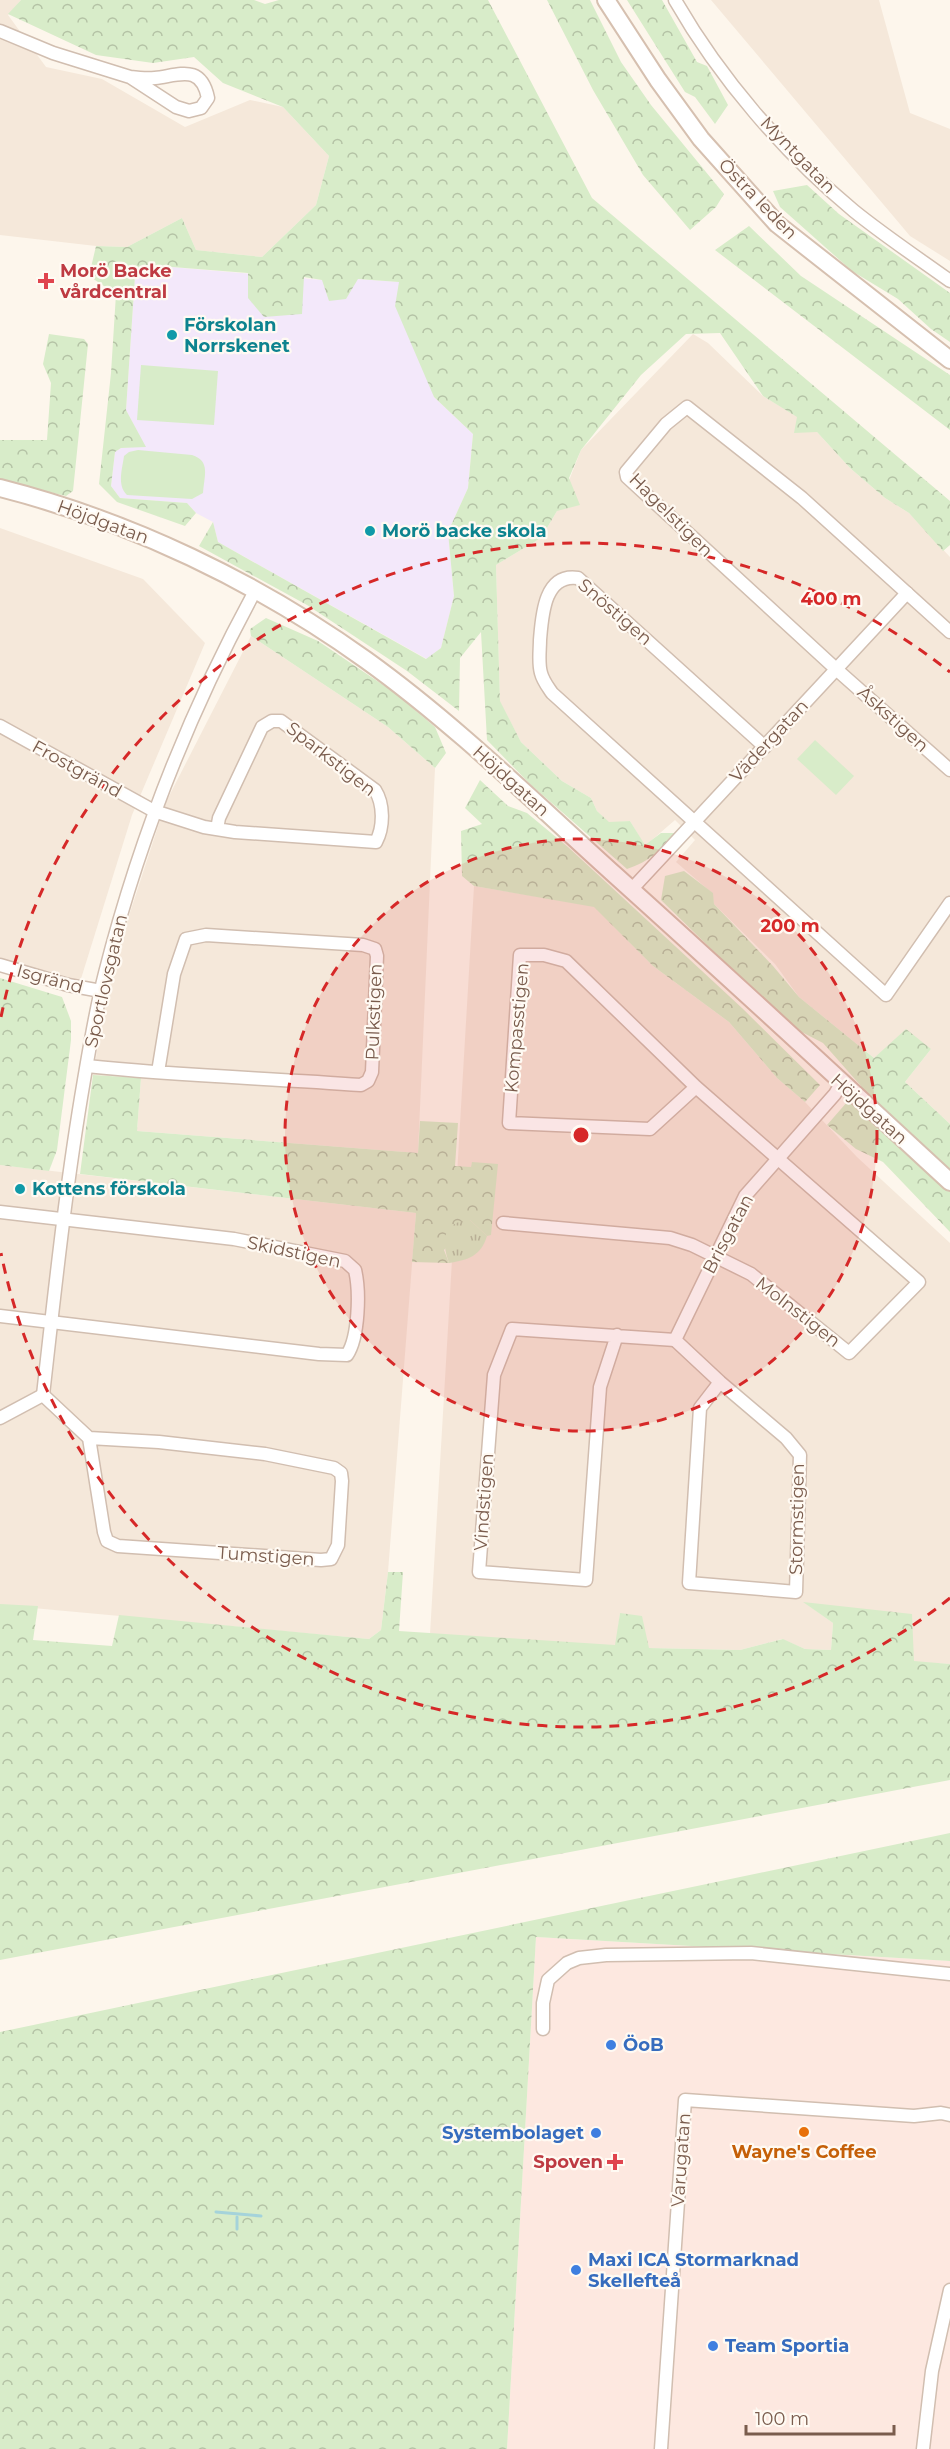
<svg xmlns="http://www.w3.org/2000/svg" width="950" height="2449" font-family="Montserrat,sans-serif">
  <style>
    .residential { fill: #f5e8da }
    .commercial { fill: #fde8e0 }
    .education { fill: #f3e8fa }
    .grass { fill: #d8ecc9 }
    .forest { fill: url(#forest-crowns) }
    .park { fill: url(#park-tufts) }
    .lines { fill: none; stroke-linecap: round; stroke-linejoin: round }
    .stream { stroke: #a5d3da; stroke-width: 3 }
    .street-casing { stroke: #d1beb0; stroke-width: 15 }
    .secondary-casing { stroke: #d6c0b0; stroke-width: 20 }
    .street { stroke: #fff; stroke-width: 12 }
    .secondary { stroke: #fff; stroke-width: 16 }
    .ring { fill: none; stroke: #d62828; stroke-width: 3; stroke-dasharray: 10 8 }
    .health-dot { fill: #e0444e; stroke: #fffaf3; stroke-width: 2 }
    .culture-dot { fill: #0f9aa8; stroke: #fffaf3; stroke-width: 2 }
    .shop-dot { fill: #3f7fe0; stroke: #fffaf3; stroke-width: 2 }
    .food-dot { fill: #e8710a; stroke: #fffaf3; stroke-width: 2 }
    .labels { text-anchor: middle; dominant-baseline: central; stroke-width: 4.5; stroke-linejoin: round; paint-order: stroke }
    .street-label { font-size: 18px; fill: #7a5c4d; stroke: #fffaf3 }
    .health-label { font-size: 18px; font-weight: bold; fill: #be3a42; stroke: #fffaf3; text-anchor: start }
    .culture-label { font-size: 18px; font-weight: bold; fill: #0d838f; stroke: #fffaf3; text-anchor: start }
    .shop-label { font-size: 18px; font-weight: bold; fill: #366cbe; stroke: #fffaf3; text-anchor: start }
    .food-label { font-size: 18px; font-weight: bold; fill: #c56008; stroke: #fffaf3 }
    .centre { fill: #d62828; stroke: #fffaf3; stroke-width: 3 }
    .ring-label { font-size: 18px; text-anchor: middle; font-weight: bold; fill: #d62828; stroke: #fffaf3; stroke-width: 4.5; stroke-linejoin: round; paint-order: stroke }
  </style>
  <defs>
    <pattern id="forest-crowns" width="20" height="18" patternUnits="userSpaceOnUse" patternTransform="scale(1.5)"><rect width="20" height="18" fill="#d8ecc9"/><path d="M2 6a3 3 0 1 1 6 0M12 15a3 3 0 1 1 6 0" fill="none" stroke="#b4c2a5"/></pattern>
    <pattern id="park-tufts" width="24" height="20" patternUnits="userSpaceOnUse" patternTransform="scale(1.5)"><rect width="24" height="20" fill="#d8ecc9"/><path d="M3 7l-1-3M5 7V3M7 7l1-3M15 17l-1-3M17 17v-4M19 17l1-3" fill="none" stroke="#b4c2a5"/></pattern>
  </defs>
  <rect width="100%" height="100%" fill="#fdf6ec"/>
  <!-- residential -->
  <g class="residential">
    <polygon points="0,0 21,0 8,15 46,67 102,79 185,127 250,100 283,107 329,156 316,205 262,257 196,250 182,218 127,247 96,246 0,235"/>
    <polygon points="711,0 879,0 910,113 950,129 950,261 910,236"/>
    <polygon points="693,334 708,343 763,396 798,417 817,432 850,468 885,498 909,513 950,557 950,1124 905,1082 931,1049 874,1058 799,997 775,964 714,904 712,893 676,862 695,840 675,820 645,846 630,821 609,823 597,811 591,798 562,781 521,742 500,702 496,565 541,538 557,511 581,450"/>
    <polygon points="0,528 143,579 205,643 132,815 80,982 0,959"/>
    <polygon points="251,636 388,727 435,768 418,1153 137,1131 141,1078 93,1075 110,974 166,802"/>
    <polygon points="474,886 594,906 653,966 729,1022 777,1078 805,1102 857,1157 950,1243 950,1664 914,1662 805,1603 833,1623 831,1650 805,1649 782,1639 740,1650 648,1648 620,1613 616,1646 430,1634"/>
    <polygon points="0,1165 416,1213 388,1572 381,1630 369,1639 0,1605"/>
  </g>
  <!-- commercial -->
  <polygon class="commercial" points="536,1937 950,1961 950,2449 507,2449"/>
  <!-- education -->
  <polygon class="education" points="147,265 322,280 346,298 357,279 400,282 434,397 473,434 468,488 448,532 454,596 441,648 427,659 218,542 213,522 196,513 187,503 120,498 111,486 115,452 121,448 145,446 126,410 135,276"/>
  <!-- grass -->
  <g class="grass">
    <polygon points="141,365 218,371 214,425 137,420"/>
    <path d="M138 450 192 455C211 461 204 476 203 493L192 499 127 495C117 485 122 470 124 456L129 452Z"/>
    <polygon points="815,740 854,776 836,795 797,759"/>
  </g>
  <!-- forest -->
  <g class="forest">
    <path d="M21 0H254L265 4 279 0H488L592 198 950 501V545L943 551 909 513 885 498 850 468 817 432 794 433 797 417 763 396 720 333 686 334 641 375 581 450 569 478 580 505 557 511 541 538 496 565 500 701 521 742 562 781 591 798 597 811 609 822 630 821 645 845 661 833H677C662 849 649 862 627 869L530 784 487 740 481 632 460 658 459 711 407 671 307 605 199 546 213 522 218 542 426 659 441 648 454 596 448 532 468 488 473 434 434 397 395 306 399 282 358 279 346 299 329 301 322 280 304 277 302 314 264 317 248 298V273L147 265 135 276 126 410 146 447 121 448 115 452 111 486 120 498 187 503 196 513 185 526 117 502 99 484 111 373 116 294 89 276 96 246 127 247 182 218 196 250 262 257 316 205 329 156 283 107 223 83 194 57 153 63 96 55 8 14Z"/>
    <polygon points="547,0 590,0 621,62 651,105 724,194 716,207 690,230 643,175 593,90"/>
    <polygon points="627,0 662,0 697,62 707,66 728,105 715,124 695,97 685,92"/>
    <polygon points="807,185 839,214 950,293 950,342 931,329 898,299 852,271 780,207 773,191"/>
    <polygon points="749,226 801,276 950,375 950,430 715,250"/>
    <polygon points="49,334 84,339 88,344 73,491 66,496 0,480 0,440 47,440 51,383 43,364"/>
    <polygon points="266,618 318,641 395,693 435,727 446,753 435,768 388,727 251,636 250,629"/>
    <polygon points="480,780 508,806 527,813 568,847 742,1008 820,1085 805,1102 777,1078 729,1022 653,966 594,907 474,886 462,876 461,831 482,824 465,808"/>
    <polygon points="684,871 713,893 714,904 773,966 799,997 874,1058 906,1029 931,1049 905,1082 950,1124 950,1232 883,1162 856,1149 827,1125 861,1086 823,1043 790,1026 661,900 665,876"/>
    <polygon points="0,978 62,997 71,1021 71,1040 57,1150 49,1171 0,1165"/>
    <polygon points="93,1075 141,1078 137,1131 418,1153 420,1121 458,1123 455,1166 471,1167 472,1162 498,1164 491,1235 487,1236 470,1220 444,1250 449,1263 412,1262 416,1213 80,1174"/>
    <polygon points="388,1572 403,1572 399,1631 615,1645 620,1613 642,1616 649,1648 740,1650 783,1639 805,1649 831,1650 833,1623 803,1602 912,1614 914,1661 950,1664 950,1780 0,1960 0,1604 38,1606 33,1640 112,1646 119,1615 369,1639 381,1630"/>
    <polygon points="950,1833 950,1961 536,1937 507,2449 0,2449 0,2032"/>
  </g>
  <!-- park -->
  <path class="park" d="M470 1220 487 1236C481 1256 468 1260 449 1263 441 1241 442 1222 470 1220Z"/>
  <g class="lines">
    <!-- stream -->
    <g class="stream">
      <polyline points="216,2212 261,2216"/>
      <polyline points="237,2217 237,2229"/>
    </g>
    <defs>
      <g id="street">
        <path d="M675 0C719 77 785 154 854 211 885 236 918 258 950 281"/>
        <path d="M0 31 53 53 130 77 176 107 189 111 201 108 208 98C201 64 180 75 155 78 147 79 138 78 130 77"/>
        <polyline points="950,632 802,498 687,407 666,424 626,472 627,477 836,669 950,770"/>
        <path d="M0 726 154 811 204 827 235 832 376 842C384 827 384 804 375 790L281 721H272L262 727 219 818 217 829"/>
        <path d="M765 747 578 578C544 573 542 616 540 640 540 650 538 663 541 673 543 681 548 687 552 693L886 995 950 903"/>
        <polyline points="631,890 907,593"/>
        <polyline points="0,965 68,985 101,991"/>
        <path d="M87 1066C178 1076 270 1078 361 1085L368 1081 372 1072 377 956 375 949 363 945 206 935 186 939 174 974 158 1072"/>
        <path d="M0 1212 234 1239 345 1261 355 1270C360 1291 359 1337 347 1355L319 1354 0 1316"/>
        <polyline points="503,1223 670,1238 692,1245 751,1274 849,1353 919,1282 696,1087 566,961 544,955 520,955 509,1123 650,1129 696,1087"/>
        <polyline points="617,1335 600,1387 586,1580 479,1572 494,1375 512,1329 675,1340"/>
        <polyline points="675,1340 720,1382 786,1438 800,1455 796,1592 689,1583 700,1408 720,1382"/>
        <polyline points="675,1340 745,1196 835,1094 841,1083"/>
        <path d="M43 1395C55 1289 66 1184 84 1080 90 1045 96 1008 105 973 139 840 189 712 255 591"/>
        <polyline points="43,1395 89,1438 104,1532 107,1541 118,1546 321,1560 331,1559 338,1545 342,1481 341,1473 334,1468 265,1454 159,1442 89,1438"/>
        <polyline points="0,1418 43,1395"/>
        <polyline points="543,2029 543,2003 548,1980 567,1963 579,1958 606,1955 751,1953 950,1974"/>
        <polyline points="661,2449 685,2100 914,2116 941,2113 950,2115"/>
        <polyline points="923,2449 932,2371 950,2290"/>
      </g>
      <g id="secondary">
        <polyline points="606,0 658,80 701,139 777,224 950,360"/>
        <path d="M0 488C130 521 257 582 366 660 455 724 534 802 615 875 727 976 839 1079 950 1182"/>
      </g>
    </defs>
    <!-- street casing -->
    <use href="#street" class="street-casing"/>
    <!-- secondary casing -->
    <use href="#secondary" class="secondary-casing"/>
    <!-- street -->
    <use href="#street" class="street"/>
    <!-- secondary -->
    <use href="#secondary" class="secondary"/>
  </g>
  <!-- distance rings -->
  <circle cx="581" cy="1135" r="296" fill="#d62828" fill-opacity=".12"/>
  <g class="ring">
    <circle cx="581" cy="1135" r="296"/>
    <path d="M950 1598A592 592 0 0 1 1 1253M1 1017A592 592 0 0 1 950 672"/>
  </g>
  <!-- markers -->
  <g class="health-dot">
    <path d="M43 272h6v6h6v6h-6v6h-6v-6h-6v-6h6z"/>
    <path d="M612 2153h6v6h6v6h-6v6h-6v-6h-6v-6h6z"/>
  </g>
  <g class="culture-dot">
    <circle cx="172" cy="335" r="6"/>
    <circle cx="370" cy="531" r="6"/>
    <circle cx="20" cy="1189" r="6"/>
  </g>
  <g class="shop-dot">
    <circle cx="611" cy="2045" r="6"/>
    <circle cx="596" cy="2133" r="6"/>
    <circle cx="576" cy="2270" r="6"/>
    <circle cx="713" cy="2346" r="6"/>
  </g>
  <circle class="food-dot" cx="804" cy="2132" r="6"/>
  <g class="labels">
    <!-- street labels -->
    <g class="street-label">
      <text transform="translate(798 155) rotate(46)">Myntgatan</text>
      <text transform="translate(758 199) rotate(46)">Östra leden</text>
      <text transform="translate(671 515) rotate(45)">Hagelstigen</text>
      <text transform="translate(103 522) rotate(20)">Höjdgatan</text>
      <text transform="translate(615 612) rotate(41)">Snöstigen</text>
      <text transform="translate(893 719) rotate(42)">Åskstigen</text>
      <text transform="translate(769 741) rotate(-47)">Vädergatan</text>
      <text transform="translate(331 759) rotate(38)">Sparkstigen</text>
      <text transform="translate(77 769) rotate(29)">Frostgränd</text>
      <text transform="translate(511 781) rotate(42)">Höjdgatan</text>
      <text transform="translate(50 979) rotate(15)">Isgränd</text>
      <text transform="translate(106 981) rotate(-77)">Sportlovsgatan</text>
      <text transform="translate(374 1012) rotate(-88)">Pulkstigen</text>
      <text transform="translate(517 1028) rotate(-85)">Kompasstigen</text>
      <text transform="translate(869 1109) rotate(42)">Höjdgatan</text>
      <text transform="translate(728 1234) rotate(-62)">Brisgatan</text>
      <text transform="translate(294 1252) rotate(12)">Skidstigen</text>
      <text transform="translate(798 1312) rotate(38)">Molnstigen</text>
      <text transform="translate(484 1502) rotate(-86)">Vindstigen</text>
      <text transform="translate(797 1519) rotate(-89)">Stormstigen</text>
      <text transform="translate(266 1556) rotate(4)">Tumstigen</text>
      <text transform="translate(681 2160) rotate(-86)">Varugatan</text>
    </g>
    <!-- health labels -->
    <g class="health-label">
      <text x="60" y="271">Morö Backe<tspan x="60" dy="21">vårdcentral</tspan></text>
      <text x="603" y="2162" text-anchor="end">Spoven</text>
    </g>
    <!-- culture labels -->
    <g class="culture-label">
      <text x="184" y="325">Förskolan<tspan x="184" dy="21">Norrskenet</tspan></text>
      <text x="382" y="531">Morö backe skola</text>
      <text x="32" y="1189">Kottens förskola</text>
    </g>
    <!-- shop labels -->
    <g class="shop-label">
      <text x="623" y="2045">ÖoB</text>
      <text x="584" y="2133" text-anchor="end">Systembolaget</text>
      <text x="588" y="2260">Maxi ICA Stormarknad<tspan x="588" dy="21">Skellefteå</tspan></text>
      <text x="725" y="2346">Team Sportia</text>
    </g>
    <!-- food labels -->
    <g class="food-label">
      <text x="804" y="2152">Wayne's Coffee</text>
    </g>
  </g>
  <circle cx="581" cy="1135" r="9" class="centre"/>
  <g class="ring-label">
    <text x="831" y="605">400 m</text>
    <text x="790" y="932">200 m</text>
  </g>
  <!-- scale -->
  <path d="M746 2425v9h148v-9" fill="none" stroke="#7a5c4d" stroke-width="3"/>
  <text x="755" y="2425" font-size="18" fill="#7a5c4d" stroke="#fffaf3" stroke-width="4.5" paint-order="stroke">100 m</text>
</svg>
